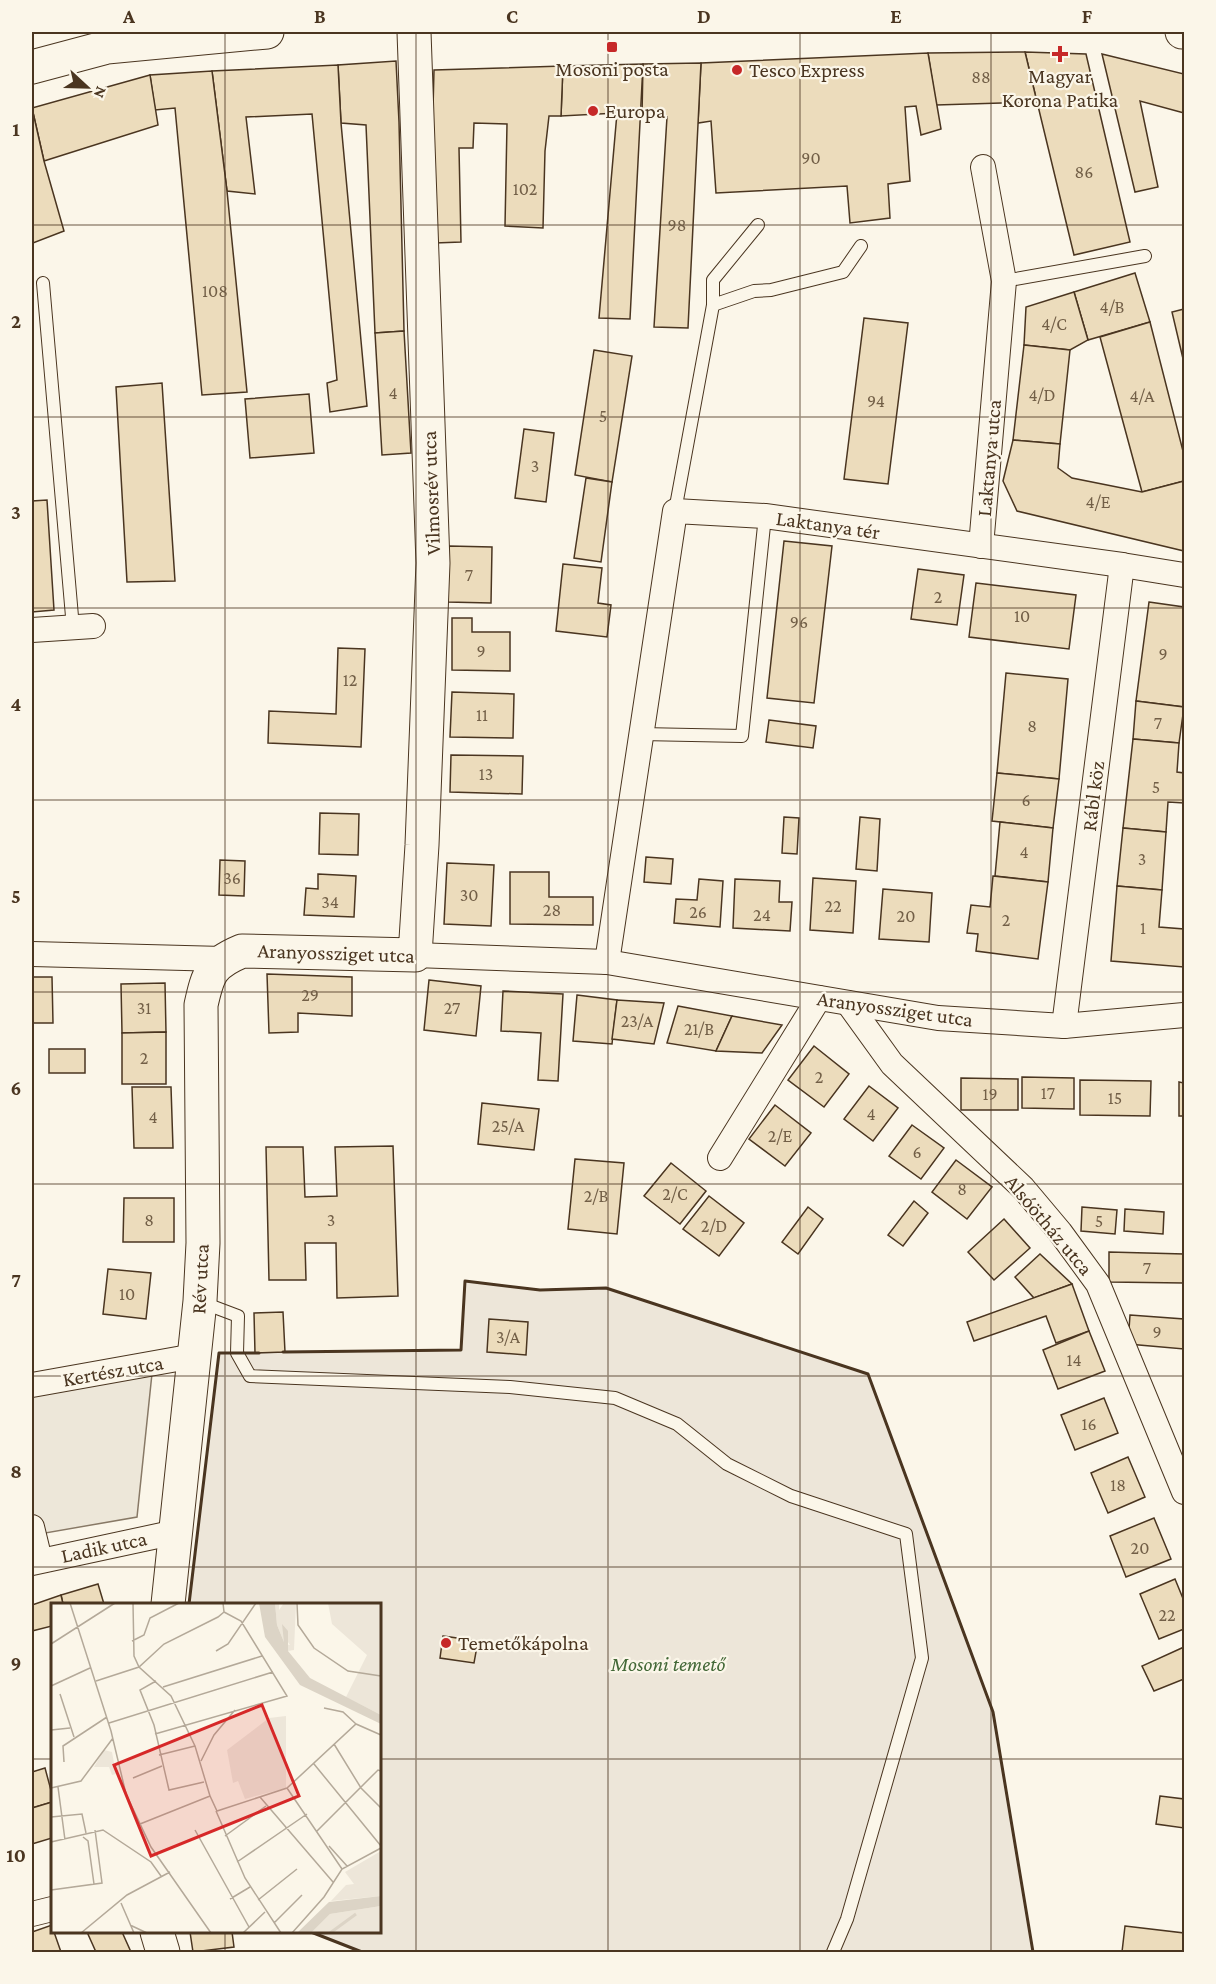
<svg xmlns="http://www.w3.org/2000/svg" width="1216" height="1984" font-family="'Crimson Pro',serif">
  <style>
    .green { fill: #ede6d9; stroke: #887966; stroke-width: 1.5 }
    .parking { fill: #ede7d9; stroke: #887966; stroke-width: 1.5 }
    .building { fill: #ecdcbc; stroke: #4a3520; stroke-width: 1.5 }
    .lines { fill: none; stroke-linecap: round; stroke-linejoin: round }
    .lane-casing { stroke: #4a3520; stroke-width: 14 }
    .street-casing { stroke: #4a3520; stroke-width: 26 }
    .secondary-casing { stroke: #4a3520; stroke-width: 35 }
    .primary-casing { stroke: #4a3520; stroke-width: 35 }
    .lane { stroke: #fbf6e9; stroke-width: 12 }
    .street { stroke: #fbf6e9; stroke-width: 24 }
    .secondary { stroke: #fbf6e9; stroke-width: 33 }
    .primary { stroke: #fbf6e9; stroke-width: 33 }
    .wall { stroke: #4a3520; stroke-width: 3 }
    .grid { fill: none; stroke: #4a3520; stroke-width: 1.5; stroke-opacity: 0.55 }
    .poi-dot { fill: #c62828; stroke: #fbf6e9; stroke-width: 2 }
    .labels { text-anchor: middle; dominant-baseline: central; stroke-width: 4.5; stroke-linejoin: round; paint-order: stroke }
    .number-label { font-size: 18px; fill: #725f47 }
    .poi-label { font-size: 21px; fill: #4a3520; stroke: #fbf6e9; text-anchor: start }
    .street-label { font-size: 21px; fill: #4a3520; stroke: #fbf6e9 }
    .park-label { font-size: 21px; font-style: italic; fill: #436837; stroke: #fbf6e9 }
    .inset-river { fill: none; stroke: #dcd4c6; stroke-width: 3 }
    .inset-road { fill: none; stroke: #b4a999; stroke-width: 1.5 }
    .view { fill: #d62828; fill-opacity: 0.15; stroke: #d62828; stroke-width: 3 }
    .inset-edge { fill: none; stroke: #4a3520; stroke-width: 3 }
    .neatline { fill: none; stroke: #4a3520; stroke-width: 2 }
    .grid-label { font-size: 20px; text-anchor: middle; font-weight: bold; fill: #4a3520 }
  </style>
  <rect width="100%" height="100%" fill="#fbf6e9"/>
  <!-- green -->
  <polygon class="green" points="465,1281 540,1290 606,1288 868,1374 993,1712 1033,1952 362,1952 311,1932 380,1932 380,1604 189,1604 219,1353 461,1350"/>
  <!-- parking -->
  <polygon class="parking" points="153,1364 137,1517 34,1535 32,1527 32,1385"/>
  <!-- building -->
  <g class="building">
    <polygon points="1025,52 1086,54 1130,242 1074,255"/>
    <polygon points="1025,52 1037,102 936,105 928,53"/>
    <polygon points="928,53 941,129 921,135 916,106 905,107 910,181 888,184 890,218 850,223 847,186 716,193 711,121 698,123 701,63"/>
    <polygon points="1102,54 1184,74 1184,113 1140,101 1158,187 1135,192"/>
    <polygon points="396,61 399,122 404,331 375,333 366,125 341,123 338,65"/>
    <polygon points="701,63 688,328 654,327 667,117 642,115 643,64"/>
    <polygon points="643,64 630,319 599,318 617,113 561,116 563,66"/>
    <polygon points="338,65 341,123 367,406 330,412 327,383 337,380 312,114 246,117 255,194 227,191 212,71"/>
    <polygon points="563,66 561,116 549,116 545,151 543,228 505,226 507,124 474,123 473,148 459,148 461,242 435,243 432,147 434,70"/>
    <polygon points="212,71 227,191 247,392 202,395 175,108 155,110 150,75"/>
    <polygon points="150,75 158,125 44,161 32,108"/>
    <polygon points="32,108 44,161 64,231 33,243 32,232"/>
    <polygon points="1135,273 1150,322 1088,340 1074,292"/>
    <polygon points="1074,292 1088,340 1070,350 1024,345 1026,307"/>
    <polygon points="1184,309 1184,363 1172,312"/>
    <polygon points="864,318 908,323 888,484 844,479"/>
    <polygon points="1150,322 1184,455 1184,481 1142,492 1100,337"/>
    <polygon points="404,331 411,453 382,455 375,333"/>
    <polygon points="1024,345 1070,350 1060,444 1013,440"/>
    <polygon points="594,350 632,356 612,482 575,475"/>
    <polygon points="162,383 175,581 127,582 116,387"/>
    <polygon points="309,394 314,453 250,458 245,399"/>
    <polygon points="524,429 554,433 546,502 515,498"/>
    <polygon points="1013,440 1060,444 1058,468 1072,478 1142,492 1184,481 1184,551 1017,511 1003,481"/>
    <polygon points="586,478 612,482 601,562 574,558"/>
    <polygon points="47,500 54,610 32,612 32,501"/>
    <polygon points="784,541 832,546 814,703 767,698"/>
    <polygon points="449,546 492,547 491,603 447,602"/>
    <polygon points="563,564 602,568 598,603 611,605 607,637 556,631"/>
    <polygon points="918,569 964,575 957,625 911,619"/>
    <polygon points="976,583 1076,595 1069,649 969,637"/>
    <polygon points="1149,602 1184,607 1184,707 1136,701"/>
    <polygon points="452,618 472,618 472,632 510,632 510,671 452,670"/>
    <polygon points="338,648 365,649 361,747 268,743 269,711 336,714"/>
    <polygon points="1006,673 1068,679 1059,779 997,773"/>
    <polygon points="452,692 514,694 513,738 450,737"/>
    <polygon points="1136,701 1184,707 1179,743 1133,739"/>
    <polygon points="769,720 816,726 813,748 766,742"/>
    <polygon points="1133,739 1179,743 1177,772 1184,773 1184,803 1168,802 1166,832 1123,828"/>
    <polygon points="451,755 523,756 522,794 450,792"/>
    <polygon points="997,773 1059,779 1053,828 992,821"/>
    <polygon points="320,813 359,814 358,855 319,854"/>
    <polygon points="784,817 799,818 797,854 782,853"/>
    <polygon points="860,817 880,819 877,871 856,869"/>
    <polygon points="1000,822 1053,828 1048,882 995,876"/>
    <polygon points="1123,828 1166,832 1162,890 1117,886"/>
    <polygon points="646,857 673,859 671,884 644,882"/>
    <polygon points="220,860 245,861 244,896 219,895"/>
    <polygon points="447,863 494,865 491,926 444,924"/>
    <polygon points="510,872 549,872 549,897 593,897 593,925 510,924"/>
    <polygon points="318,874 356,876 354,917 304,915 306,888 318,889"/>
    <polygon points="993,876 1048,882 1038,959 976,951 978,934 967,933 971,905 990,907"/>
    <polygon points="813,878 856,881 853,933 810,930"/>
    <polygon points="699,879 723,881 720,927 674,923 676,899 697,900"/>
    <polygon points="735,879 780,881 779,902 792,902 790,931 733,928"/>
    <polygon points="1117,886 1162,890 1159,927 1184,929 1184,967 1111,961"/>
    <polygon points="883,889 932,893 929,942 879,939"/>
    <polygon points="267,974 352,977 352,1016 298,1013 298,1032 269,1033"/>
    <polygon points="32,977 52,977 53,1023 32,1023"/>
    <polygon points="429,980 481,986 476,1036 424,1030"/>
    <polygon points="165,983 166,1032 122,1033 121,984"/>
    <polygon points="503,991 563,994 558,1081 538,1080 541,1033 501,1031"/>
    <polygon points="577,995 617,1000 612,1044 573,1041"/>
    <polygon points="617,1000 664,1003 654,1044 612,1039"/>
    <polygon points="678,1006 732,1016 716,1051 667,1043"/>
    <polygon points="732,1016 782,1025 762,1053 716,1051"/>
    <polygon points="166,1032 166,1084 122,1084 122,1033"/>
    <polygon points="814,1046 849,1074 824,1107 788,1080"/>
    <rect x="49" y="1049" width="36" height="24"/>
    <polygon points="1022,1077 1074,1078 1074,1109 1022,1108"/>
    <polygon points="961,1078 1018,1079 1018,1110 961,1110"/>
    <polygon points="1080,1080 1151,1081 1150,1116 1080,1115"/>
    <polygon points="1179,1082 1184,1083 1184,1116 1179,1116"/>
    <polygon points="869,1086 898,1108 873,1141 844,1119"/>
    <polygon points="132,1087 171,1087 173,1148 134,1148"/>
    <polygon points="482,1103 539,1109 534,1150 478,1144"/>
    <polygon points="775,1105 811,1133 785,1166 749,1139"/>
    <polygon points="912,1125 944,1148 921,1179 889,1156"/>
    <polygon points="393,1146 398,1296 337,1298 336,1243 305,1243 306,1280 269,1280 266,1147 303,1147 305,1197 337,1196 335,1147"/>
    <polygon points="575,1159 624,1163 617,1234 568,1229"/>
    <polygon points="956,1160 992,1187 967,1219 932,1192"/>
    <polygon points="671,1163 706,1191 680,1224 644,1196"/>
    <polygon points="709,1196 744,1223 719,1256 683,1229"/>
    <polygon points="124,1198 174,1198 174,1242 123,1242"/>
    <polygon points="914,1201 928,1213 903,1246 888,1235"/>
    <polygon points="808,1207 823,1219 798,1254 782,1242"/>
    <polygon points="1082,1207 1117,1210 1115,1234 1081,1231"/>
    <polygon points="1125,1209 1164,1212 1163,1234 1124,1231"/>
    <polygon points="1004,1219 1030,1248 994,1280 968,1252"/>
    <polygon points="1109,1252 1184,1254 1184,1283 1109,1282"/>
    <polygon points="1040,1254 1072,1284 1034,1298 1015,1277"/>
    <polygon points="108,1269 151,1273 146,1319 103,1314"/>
    <polygon points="1072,1284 1089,1331 1056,1343 1046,1316 974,1341 967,1322"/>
    <polygon points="283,1312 285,1352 255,1353 254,1313"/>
    <polygon points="1130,1315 1184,1319 1184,1349 1128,1344"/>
    <polygon points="489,1319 528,1322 526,1355 487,1352"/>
    <polygon points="1089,1331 1105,1371 1058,1389 1043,1350"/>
    <polygon points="1104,1398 1118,1433 1075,1450 1061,1415"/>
    <polygon points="1128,1457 1145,1497 1108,1513 1091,1473"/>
    <polygon points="1154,1518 1171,1559 1126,1577 1110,1536"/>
    <polygon points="1175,1579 1184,1601 1184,1629 1159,1639 1140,1594"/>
    <polygon points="98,1584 104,1604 63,1604 61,1595"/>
    <polygon points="61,1595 63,1604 52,1604 52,1626 32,1631 32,1605"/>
    <polygon points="443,1636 478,1641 474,1663 440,1658"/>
    <polygon points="1184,1647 1184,1679 1154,1691 1142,1666"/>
    <polygon points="45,1768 52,1794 52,1802 32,1808 32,1772"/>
    <polygon points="1160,1796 1184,1799 1184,1828 1156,1824"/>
    <polygon points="52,1802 52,1838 32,1844 32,1808"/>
    <polygon points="52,1925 52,1932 54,1932 61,1952 32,1952 32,1932"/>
    <polygon points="1125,1926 1184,1933 1184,1952 1122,1952"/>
    <polygon points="87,1932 122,1932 131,1952 96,1952"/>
    <polygon points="190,1932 232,1932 234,1947 193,1952"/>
  </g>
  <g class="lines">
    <defs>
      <g id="lane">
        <polyline points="1004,281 1145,256"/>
        <polyline points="43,283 73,628"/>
        <polyline points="713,305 754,291 771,290 843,272 861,246"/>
        <polyline points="675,511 713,305 713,280 758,225"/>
        <polyline points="641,734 742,736 765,516"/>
        <polyline points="201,1302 238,1316 237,1353 250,1376 510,1387 615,1398 677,1424 727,1464 791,1496 906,1534 922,1658 847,1919 833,1952"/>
      </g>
      <g id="street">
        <polyline points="981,546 1004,281 983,167"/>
        <polyline points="32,630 93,626"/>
        <polyline points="32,954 223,959"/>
        <polyline points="415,955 607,962 938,1018 1064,1026 1184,1015"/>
        <polyline points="607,962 675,511 765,516 1122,565 1184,575"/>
        <polyline points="848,1003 892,1064 1023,1188 1060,1232 1098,1284 1184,1492"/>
        <polyline points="1064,1026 1122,565"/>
        <polyline points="720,1158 819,998"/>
        <polyline points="32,1385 194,1356"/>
        <polyline points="32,1527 40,1560"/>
        <polyline points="32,1563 176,1532"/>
        <polyline points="32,1914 52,1909"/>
      </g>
      <g id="secondary">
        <path d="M168 1604 200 1301 203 1243 201 1005C208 973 211 964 242 951L415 955 422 845 433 563 414 32"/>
        <polyline points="157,1932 163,1952"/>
      </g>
      <g id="primary">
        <polyline points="1182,32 1184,32"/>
        <polyline points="32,67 107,47 267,32"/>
      </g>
    </defs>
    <!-- lane casing -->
    <use href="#lane" class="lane-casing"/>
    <!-- street casing -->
    <use href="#street" class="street-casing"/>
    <!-- secondary casing -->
    <use href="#secondary" class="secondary-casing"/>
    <!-- primary casing -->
    <use href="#primary" class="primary-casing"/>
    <!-- lane -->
    <use href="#lane" class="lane"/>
    <!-- street -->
    <use href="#street" class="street"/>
    <!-- secondary -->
    <use href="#secondary" class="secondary"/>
    <!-- primary -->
    <use href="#primary" class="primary"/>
    <!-- wall -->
    <g class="wall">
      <polyline points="283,1352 461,1350 465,1281 540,1290 606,1288 868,1374 993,1712 1033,1952"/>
      <polyline points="189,1604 219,1353 259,1353"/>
      <polyline points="311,1932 362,1952"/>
    </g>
  </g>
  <!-- grid -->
  <path class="grid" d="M225 32V1604M416 32V1952M608 32V1952M800 32V1952M991 32V1952M32 225H1184M32 417H1184M32 608H1184M32 800H1184M32 992H1184M32 1184H1184M32 1376H1184M32 1567H1184M32 1759H52M380 1759H1184M225 1932V1952"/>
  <!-- markers -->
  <g class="poi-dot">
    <rect x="606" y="41" width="12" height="12" rx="3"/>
    <path d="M1057 45h6v6h6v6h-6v6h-6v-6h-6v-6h6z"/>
    <circle cx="737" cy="70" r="6"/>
    <circle cx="593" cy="111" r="6"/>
    <circle cx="446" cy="1643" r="6"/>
  </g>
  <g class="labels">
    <!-- number labels -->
    <g class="number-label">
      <text x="981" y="77">88</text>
      <text x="811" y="158">90</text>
      <text x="1084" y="172">86</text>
      <text x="525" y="189">102</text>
      <text x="677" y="225">98</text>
      <text x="215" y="291">108</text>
      <text x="1112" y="307">4/B</text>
      <text x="1054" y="324">4/C</text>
      <text x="393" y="393">4</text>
      <text x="1042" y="395">4/D</text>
      <text x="1142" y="396">4/A</text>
      <text x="876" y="401">94</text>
      <text x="603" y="416">5</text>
      <text x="535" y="466">3</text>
      <text x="1098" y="502">4/E</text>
      <text x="469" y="575">7</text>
      <text x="938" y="597">2</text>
      <text x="1022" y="616">10</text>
      <text x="799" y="622">96</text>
      <text x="481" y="651">9</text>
      <text x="1163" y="654">9</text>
      <text x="350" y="680">12</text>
      <text x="482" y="715">11</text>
      <text x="1158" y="723">7</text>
      <text x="1032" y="726">8</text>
      <text x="486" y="774">13</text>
      <text x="1156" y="787">5</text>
      <text x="1026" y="800">6</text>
      <text x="1024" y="852">4</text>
      <text x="1142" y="859">3</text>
      <text x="232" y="878">36</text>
      <text x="469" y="895">30</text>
      <text x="330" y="902">34</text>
      <text x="833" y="906">22</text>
      <text x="552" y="910">28</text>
      <text x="698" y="912">26</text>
      <text x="762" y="915">24</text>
      <text x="906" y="916">20</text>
      <text x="1006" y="920">2</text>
      <text x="1143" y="928">1</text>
      <text x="310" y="995">29</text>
      <text x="144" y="1008">31</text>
      <text x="452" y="1008">27</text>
      <text x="637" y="1021">23/A</text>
      <text x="699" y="1029">21/B</text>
      <text x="144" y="1058">2</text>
      <text x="819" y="1077">2</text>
      <text x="1048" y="1093">17</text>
      <text x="990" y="1094">19</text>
      <text x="1115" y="1098">15</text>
      <text x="871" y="1114">4</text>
      <text x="153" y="1117">4</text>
      <text x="508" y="1126">25/A</text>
      <text x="780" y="1136">2/E</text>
      <text x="917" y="1152">6</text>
      <text x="962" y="1189">8</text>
      <text x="675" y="1194">2/C</text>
      <text x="596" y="1196">2/B</text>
      <text x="149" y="1220">8</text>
      <text x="331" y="1220">3</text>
      <text x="1099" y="1221">5</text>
      <text x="714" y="1226">2/D</text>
      <text x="1147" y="1268">7</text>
      <text x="127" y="1294">10</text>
      <text x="1157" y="1332">9</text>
      <text x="508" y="1337">3/A</text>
      <text x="1074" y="1360">14</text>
      <text x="1089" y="1424">16</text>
      <text x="1118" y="1485">18</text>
      <text x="1140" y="1548">20</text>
      <text x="1167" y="1615">22</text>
    </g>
    <!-- poi labels -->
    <g class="poi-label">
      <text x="612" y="69" text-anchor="middle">Mosoni posta</text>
      <text x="749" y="70">Tesco Express</text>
      <text x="1060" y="76" text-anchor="middle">Magyar<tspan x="1060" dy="24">Korona Patika</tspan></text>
      <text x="605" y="111">Europa</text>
      <text x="458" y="1643">Temetőkápolna</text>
    </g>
    <!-- street labels -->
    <g class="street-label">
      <text transform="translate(989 458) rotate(-85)">Laktanya utca</text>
      <text transform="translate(431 493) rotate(-92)">Vilmosrév utca</text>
      <text transform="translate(828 525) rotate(8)">Laktanya tér</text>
      <text transform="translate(1093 796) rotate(-83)">Rábl köz</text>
      <text transform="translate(336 953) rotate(2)">Aranyossziget utca</text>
      <text transform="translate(895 1009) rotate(8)">Aranyossziget utca</text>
      <text transform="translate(1049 1225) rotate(50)">Alsóötház utca</text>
      <text transform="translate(200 1279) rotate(-87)">Rév utca</text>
      <text transform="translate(113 1371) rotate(-10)">Kertész utca</text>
      <text transform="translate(104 1547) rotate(-12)">Ladik utca</text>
    </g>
    <!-- park labels -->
    <g class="park-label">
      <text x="668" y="1664">Mosoni temető</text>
    </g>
  </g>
  <!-- overview -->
  <g transform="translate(51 1603)">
    <rect width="330" height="330" fill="#fbf6e9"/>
    <path d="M224 0H228V7L233 0H245L243 47 237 48 233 41 239 42 233 33V39L226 22ZM277 0H330V112L295 94 316 52 281 21ZM235 113V185L194 196 187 178 182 180 176 147 218 115ZM53 147 61 149 65 171 61 172 58 164H43ZM330 248V293L280 298 295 282 303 281 294 269ZM330 303V330H260L279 311Z" fill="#ede6d9"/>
    <path d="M208 0H224L226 22 233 39 231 21 237 28V48L259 75 330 112V121L249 82 214 34ZM330 293V303L279 311 260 330H246L278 299Z" fill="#dcd4c6"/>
    <path class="inset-river" d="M279 330 305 311"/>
    <path class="inset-road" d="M19 0 60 128 75 191 100 244 160 330M82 0 83 53 88 64 120 93 144 143 159 193M246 0 247 22 263 45 297 68 330 73M81 38 93 32 99 15 128 0M0 41 64 0M165 48 177 41 205 0M45 78 88 64 113 41 167 14 173 9 172 0M105 78 89 87 103 122 118 187 153 179M0 83 39 65M112 84 211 53M9 91 23 134M273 105 292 109 305 121M58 120 222 69M0 127 19 125M104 131 236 93 190 18 173 9M283 141 310 185 330 205M108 152 144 143M150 158 163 132 184 107M13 159 12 143 56 114M263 161 330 243M82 175 111 163M7 184 14 237M0 185 30 178 62 135M236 185 291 266M209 194 282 279M165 208 194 275 230 330M0 214 31 211 35 230M89 221 159 193 166 208 236 185 305 121 330 132M144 227 198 324M266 228 327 167 330 168M174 233 215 203M32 234 37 238 43 281M0 239 52 227 100 259 110 273M278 243 296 263M186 259 256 211M0 287 51 280 44 227M179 296 199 284M207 297 246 266M70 300 83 330M223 320 251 292M79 322 96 330M30 330 76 292 119 269M192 330 214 309M241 330 273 294 291 266 330 245"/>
    <path class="view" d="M211 102 248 193 100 253 63 162Z"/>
    <rect width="330" height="330" class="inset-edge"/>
  </g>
  <!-- border -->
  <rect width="1216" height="1984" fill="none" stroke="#fbf6e9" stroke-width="66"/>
  <!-- north arrow -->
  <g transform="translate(87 87) rotate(112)" stroke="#fbf6e9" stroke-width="4.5" paint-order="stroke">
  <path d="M0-4.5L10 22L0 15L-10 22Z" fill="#4a3520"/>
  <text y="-9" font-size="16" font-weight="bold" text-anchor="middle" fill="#4a3520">N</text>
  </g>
  <rect x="33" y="33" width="1150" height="1918" class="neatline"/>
  <g class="grid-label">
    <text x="129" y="23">A</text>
    <text x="320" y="23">B</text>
    <text x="512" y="23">C</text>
    <text x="704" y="23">D</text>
    <text x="896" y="23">E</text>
    <text x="1087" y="23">F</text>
    <text x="16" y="136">1</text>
    <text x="16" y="328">2</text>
    <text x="16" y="519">3</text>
    <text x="16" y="711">4</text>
    <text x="16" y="903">5</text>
    <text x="16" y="1095">6</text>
    <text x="16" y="1287">7</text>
    <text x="16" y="1478">8</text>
    <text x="16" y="1670">9</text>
    <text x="16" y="1862">10</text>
  </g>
</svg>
